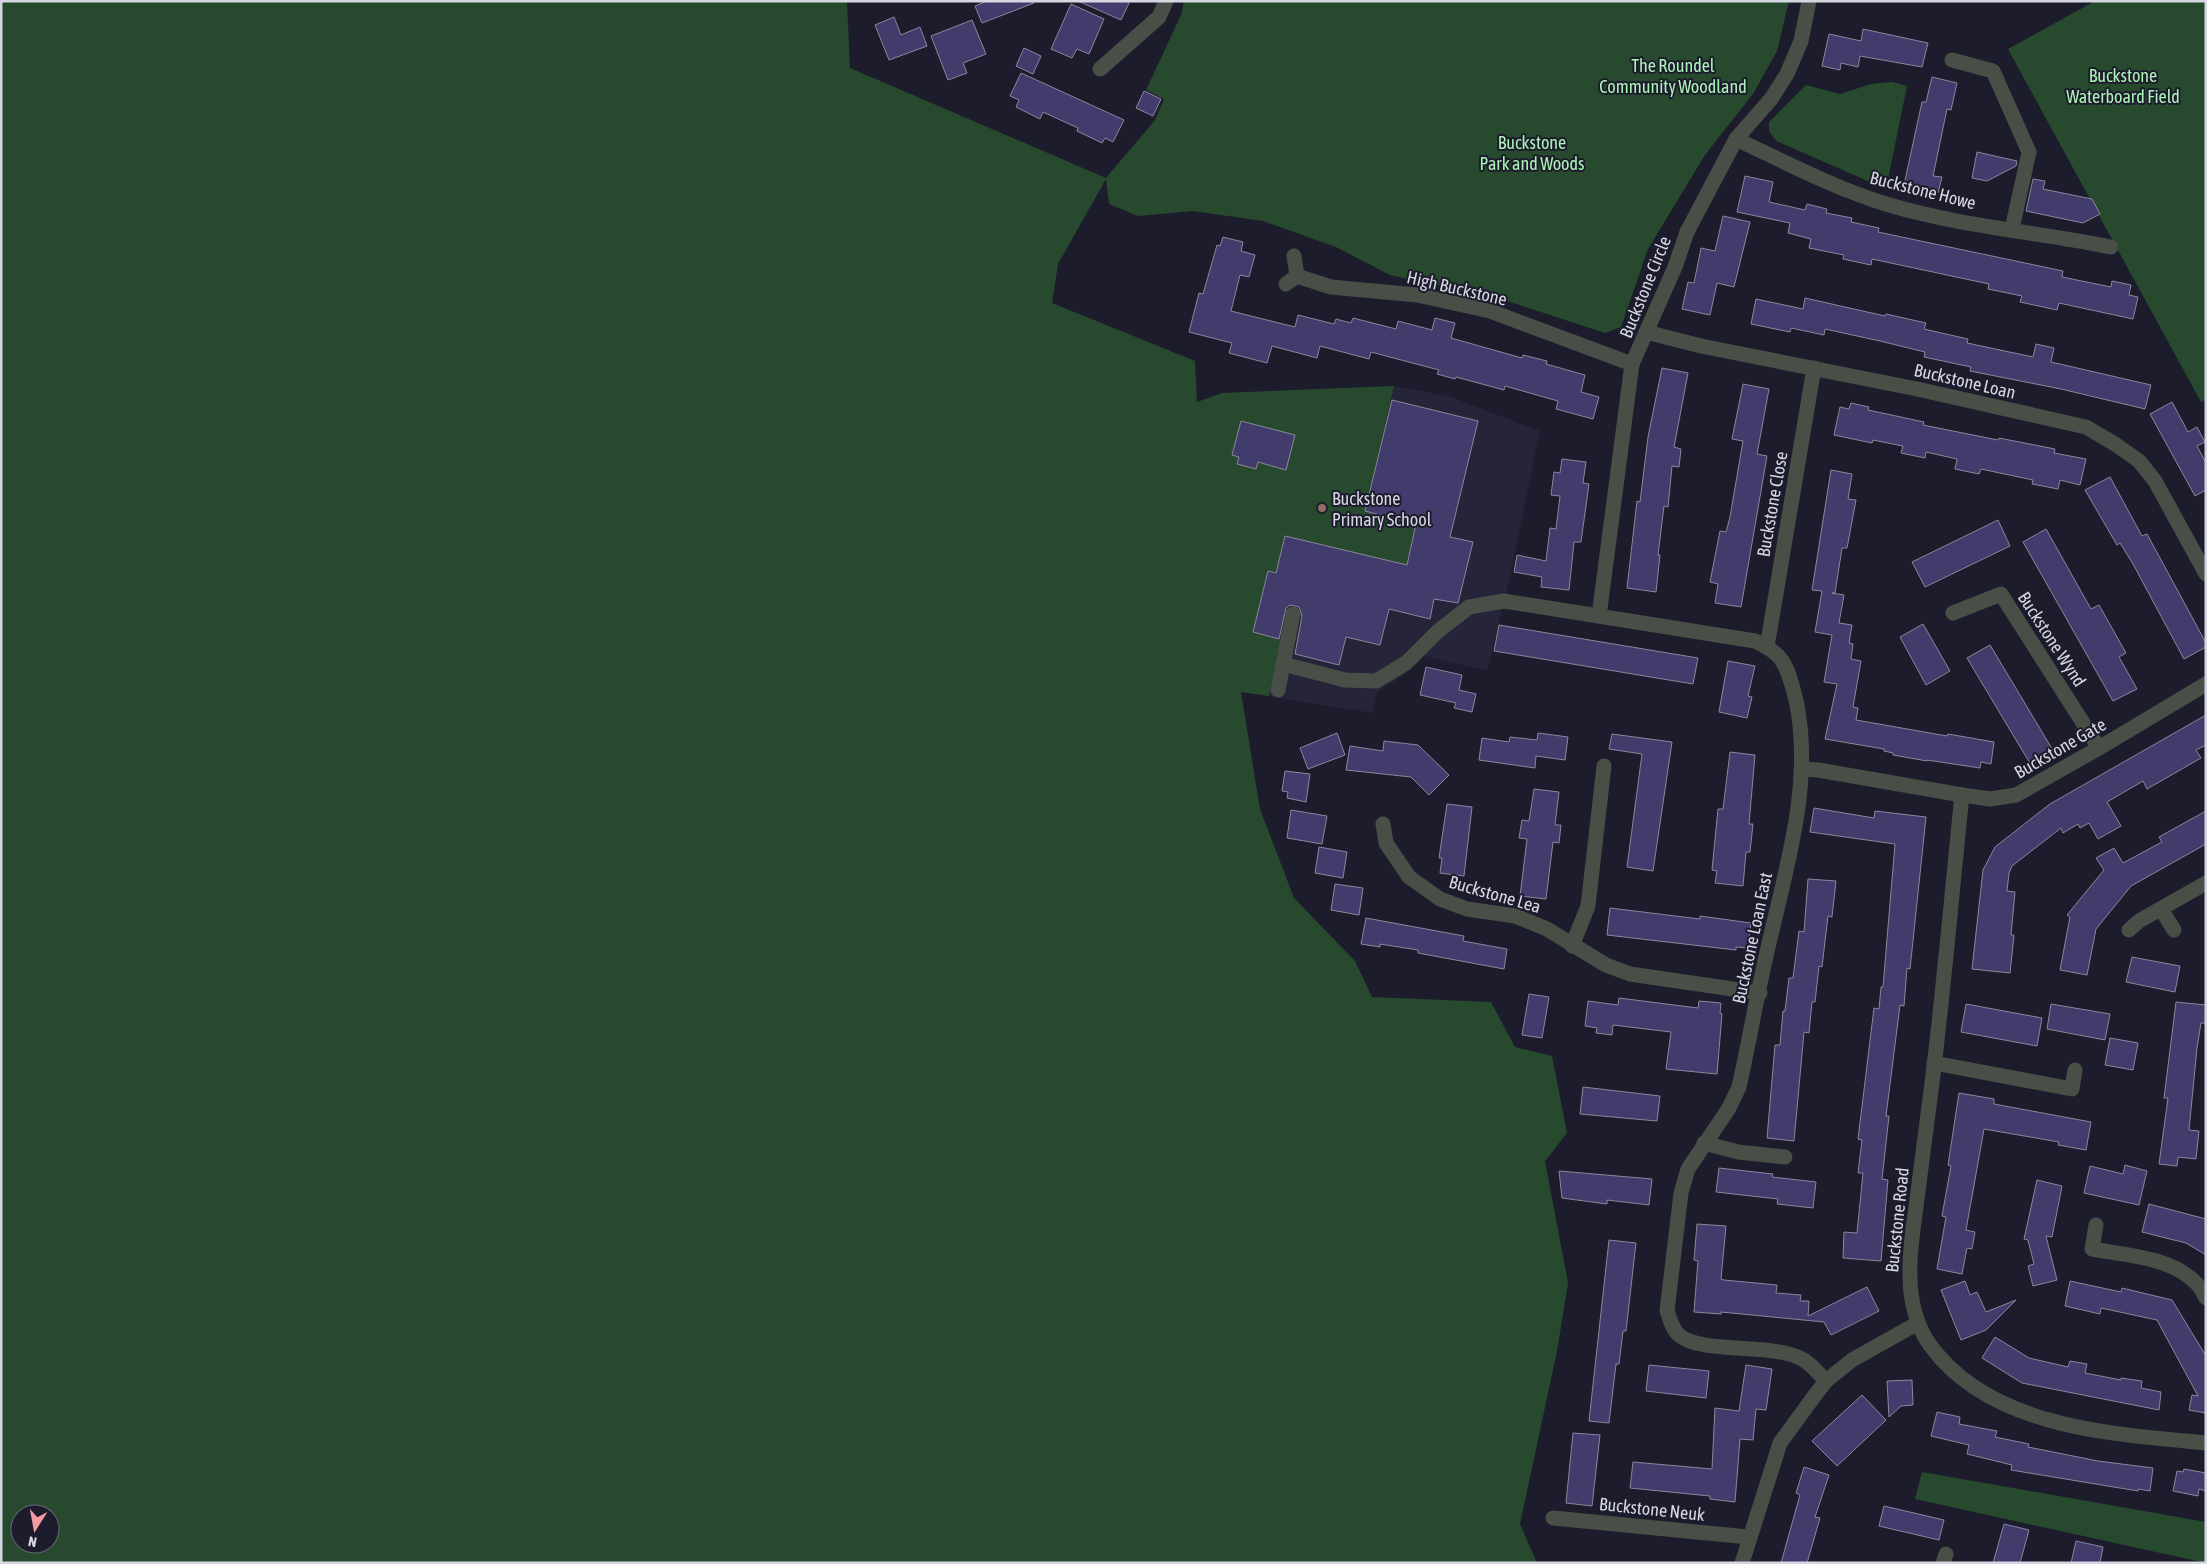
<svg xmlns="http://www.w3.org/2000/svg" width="2207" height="1564" font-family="'Asap Condensed',sans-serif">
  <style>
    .built { fill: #252439 }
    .green { fill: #274a2e; fill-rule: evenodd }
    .building { fill: #413c6b; stroke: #89889c }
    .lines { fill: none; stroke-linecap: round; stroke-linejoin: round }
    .minor { stroke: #494e46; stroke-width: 15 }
    .education-dot { fill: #8d6e63; stroke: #1c1c2c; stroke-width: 2 }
    .labels { text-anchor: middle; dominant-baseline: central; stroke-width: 4; stroke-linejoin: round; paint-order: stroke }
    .park-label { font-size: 18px; fill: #acf2b7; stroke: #1c1c2c }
    .street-label { font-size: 18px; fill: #d6d7e2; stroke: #1c1c2c }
    .poi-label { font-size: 18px; fill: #d6d7e2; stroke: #1c1c2c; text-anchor: start }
  </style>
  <rect width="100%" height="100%" fill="#1c1c2c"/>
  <!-- built -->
  <polygon class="built" points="1394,386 1448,396 1540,431 1509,582 1487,671 1425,656 1406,674 1377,692 1373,713 1156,678 1222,393"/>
  <!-- green -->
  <g class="green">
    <path d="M1 1H847L850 68 1106 178 1155 120 1164 99 1146 90 1181 15 1184 1H1789L1777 51 1753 94 1705 155 1648 249 1621 327 1605 333 1504 300 1390 275 1336 247 1263 221 1193 211 1138 216 1109 204 1106 179 1058 264 1052 303 1195 361 1197 402 1222 393 1394 386 1365 511 1416 524 1407 565 1276 573 1268 571 1253 632 1281 639 1269 696 1241 692 1260 809 1294 898 1355 961 1372 997 1491 1002 1515 1047 1552 1056 1567 1133 1545 1161 1568 1283 1557 1351 1520 1524 1537 1563H1ZM20 1514H50V1544H20Z"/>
    <polygon points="2095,1 2206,1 2206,400 2201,402 2008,49"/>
    <polygon points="1892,82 1907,86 1886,189 1776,141 1769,131 1769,122 1806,85 1840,94 1871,84"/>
    <polygon points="1922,1472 2206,1522 2206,1563 1915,1499"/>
  </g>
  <!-- building -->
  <g class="building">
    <polygon points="987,1 1034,1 1034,3 982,23 975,6"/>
    <polygon points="1078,1 1130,1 1121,20"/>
    <polygon points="1071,4 1104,19 1089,54 1077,49 1072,58 1051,49"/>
    <polygon points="894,17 901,35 920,27 927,46 889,60 875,25"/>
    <polygon points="972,20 986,54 963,63 967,73 948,80 931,36"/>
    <polygon points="1863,29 1928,43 1922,67 1860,56 1858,67 1841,63 1840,70 1822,66 1829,34 1861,41"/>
    <polygon points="1024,48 1041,56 1033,74 1016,66"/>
    <polygon points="1021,73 1124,120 1113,142 1105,138 1102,143 1077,131 1078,128 1043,112 1040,119 1016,107 1019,100 1010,96"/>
    <polygon points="1932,77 1957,83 1951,110 1947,109 1933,176 1942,177 1938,193 1904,185 1922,102 1926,102"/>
    <polygon points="1144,91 1161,99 1153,116 1136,108"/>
    <polygon points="1977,152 2017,161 2016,166 1987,181 1972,178"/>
    <polygon points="1745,176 1773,182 1769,202 1805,210 1807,204 1827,209 1826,213 1852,218 1851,222 1879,228 1878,232 2063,271 2062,277 2111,287 2112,281 2131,285 2129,295 2138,297 2133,319 2059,303 2057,310 2020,302 2022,296 1988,289 1989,284 1872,259 1871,265 1843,259 1844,255 1809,248 1811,239 1788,233 1790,223 1737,212"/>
    <polygon points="2033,179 2045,181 2043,189 2092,199 2100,214 2083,223 2026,211"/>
    <polygon points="1723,216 1750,222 1734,287 1717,283 1710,315 1682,309 1688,282 1694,283 1701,248 1715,251"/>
    <polygon points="1223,237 1243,242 1241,251 1255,255 1249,277 1240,275 1231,311 1295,327 1298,315 1334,324 1336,319 1351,323 1353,318 1396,329 1398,321 1432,330 1435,318 1455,323 1451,338 1522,358 1523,355 1547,361 1546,364 1585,375 1581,392 1599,397 1593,419 1556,409 1558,401 1505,386 1504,390 1456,377 1455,379 1437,374 1439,370 1371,352 1369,359 1320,346 1317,358 1272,346 1267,363 1229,353 1232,343 1189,332 1199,293 1203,294 1217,245 1220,246"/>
    <polygon points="1805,298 1885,316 1886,314 1926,323 1924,329 1968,339 1967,343 2033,357 2036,344 2054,348 2051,362 2151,385 2145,409 2061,389 1970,371 1971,367 1924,357 1925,352 1880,341 1825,329 1824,335 1791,328 1790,332 1751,324 1756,299 1803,309"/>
    <polygon points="1662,368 1688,373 1674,447 1681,449 1679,467 1672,466 1668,507 1664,506 1658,555 1660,555 1656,592 1627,588 1637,501 1640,502 1648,437"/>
    <polygon points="1743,384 1769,389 1757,454 1767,456 1741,607 1715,603 1718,584 1710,582 1720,531 1726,532 1730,517 1743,441 1732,439"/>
    <polygon points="1392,400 1478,421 1450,537 1473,542 1458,603 1434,599 1430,619 1389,609 1380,645 1346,637 1339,665 1295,654 1302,616 1299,607 1290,605 1286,608 1279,639 1253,632 1268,571 1276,573 1285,536 1407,565 1416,524 1365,511"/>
    <polygon points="2172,402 2188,432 2197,427 2205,442 2197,446 2206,463 2206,490 2195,496 2150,414"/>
    <polygon points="1851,403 1869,407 1868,410 1924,422 1923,425 1998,440 1999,438 2055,449 2054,453 2086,459 2080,485 2060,480 2058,489 2032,484 2033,480 1981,469 1979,474 1955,469 1957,459 1926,452 1925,458 1901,453 1903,446 1873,440 1872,443 1834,435 1840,407 1849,409"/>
    <polygon points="1241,421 1295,435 1286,470 1258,462 1256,469 1237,464 1239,457 1232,455"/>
    <polygon points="1562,459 1586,462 1583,483 1589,484 1581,542 1574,542 1569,590 1541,587 1542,577 1514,572 1517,555 1546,561 1550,528 1556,529 1560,496 1551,495 1554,472 1560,473"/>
    <polygon points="1831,470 1852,474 1848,499 1856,500 1847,548 1842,548 1835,593 1832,593 1844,595 1839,623 1852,625 1849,643 1853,644 1851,659 1861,661 1853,707 1858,708 1856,720 1947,736 1948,734 1994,742 1991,764 1981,762 1980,768 1927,760 1927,761 1893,755 1893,753 1884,751 1884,749 1825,739 1837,684 1824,682 1832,635 1815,632 1822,591 1812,590"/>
    <polygon points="2110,477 2142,536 2147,534 2206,643 2206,647 2184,659 2133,564 2120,543 2117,545 2085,490"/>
    <polygon points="1998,520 2010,546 1925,587 1912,562"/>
    <polygon points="2046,529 2091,609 2099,605 2126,653 2119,657 2137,689 2113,701 2023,542"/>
    <polygon points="1923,624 1950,671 1926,685 1900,637"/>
    <polygon points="1499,625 1698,658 1693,684 1494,651"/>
    <polygon points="1990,645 2054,752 2031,765 1967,658"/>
    <polygon points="1728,661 1755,666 1748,696 1752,697 1747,718 1719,712"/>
    <polygon points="1426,667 1462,675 1459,690 1476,694 1472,712 1454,708 1456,703 1420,695"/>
    <polygon points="2206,715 2206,745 2196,750 2201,758 2147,789 2143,781 2107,802 2121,826 2098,839 2089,823 2080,828 2078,824 2063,833 2061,828 2012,866 2009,873 2007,891 2015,892 2011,935 2014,935 2010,973 1972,969 1983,870 1995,847 2050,804"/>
    <polygon points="1337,733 1345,755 1308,769 1300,748"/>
    <polygon points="1538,733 1568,737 1565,760 1536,756 1535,768 1479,760 1482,738 1509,742 1510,737 1537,740"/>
    <polygon points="1612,734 1672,742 1653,871 1627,867 1642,754 1609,749"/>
    <polygon points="1384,741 1418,745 1449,775 1429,795 1411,777 1346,770 1350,746 1383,751"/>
    <polygon points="1730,752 1755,755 1749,824 1753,824 1750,852 1746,852 1743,886 1715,883 1717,871 1712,870 1718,809 1723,809"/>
    <polygon points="1285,771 1310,774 1306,802 1287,798 1288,792 1282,791"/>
    <polygon points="1534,789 1559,792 1555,825 1561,825 1559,843 1553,842 1546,899 1520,896 1527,839 1519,838 1522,820 1529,821"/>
    <polygon points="1447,804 1472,807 1464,876 1440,873 1442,858 1439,858"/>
    <polygon points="1814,808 1874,818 1875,811 1926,817 1910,969 1907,968 1904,1006 1900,1005 1886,1116 1889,1116 1882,1179 1888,1180 1881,1261 1843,1258 1844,1232 1857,1233 1863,1173 1858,1173 1862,1140 1858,1139 1874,1008 1879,1009 1881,987 1883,987 1895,844 1810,832"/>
    <polygon points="1291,810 1327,816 1322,844 1287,838"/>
    <polygon points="2206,811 2206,844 2131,886 2096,929 2087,975 2060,970 2070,917 2067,915 2104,870 2096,858 2114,848 2123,863 2162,842 2159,837"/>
    <polygon points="1319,847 1347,852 1343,878 1315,873"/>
    <polygon points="1808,879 1836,881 1832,917 1828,916 1822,967 1819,966 1815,1002 1812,1002 1809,1033 1804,1032 1794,1141 1767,1138 1775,1045 1780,1045 1783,1011 1785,1011 1789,978 1793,978 1799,931 1804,932"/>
    <polygon points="1335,884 1363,888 1359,915 1331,910"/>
    <polygon points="1610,908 1700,919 1700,916 1751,923 1748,948 1736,947 1736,950 1607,935"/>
    <polygon points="1366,918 1464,936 1463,941 1507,949 1504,969 1418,953 1418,950 1380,944 1380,947 1361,944"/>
    <polygon points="2132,957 2180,966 2175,992 2126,982"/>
    <polygon points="1529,994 1549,997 1542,1038 1522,1035"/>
    <polygon points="1619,998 1698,1008 1699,1001 1721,1003 1720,1013 1722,1014 1717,1074 1666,1069 1671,1032 1613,1025 1612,1035 1596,1033 1597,1028 1585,1026 1588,1001 1618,1005"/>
    <polygon points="2176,1002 2206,1005 2206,1023 2201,1023 2197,1048 2189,1130 2199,1131 2196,1159 2178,1157 2177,1166 2159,1164 2168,1098 2164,1098"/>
    <polygon points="1966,1004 2042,1018 2037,1046 1961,1032"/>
    <polygon points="2051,1004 2110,1014 2105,1040 2047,1029"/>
    <polygon points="2110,1038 2138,1043 2133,1070 2105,1065"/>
    <polygon points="1583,1087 1660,1096 1657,1121 1580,1114"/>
    <polygon points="1959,1093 1994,1099 1994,1104 2091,1122 2086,1150 2058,1145 2059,1142 1984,1129 1966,1230 1975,1232 1972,1249 1967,1248 1962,1274 1937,1269 1946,1217 1942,1216 1951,1166 1948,1165"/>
    <polygon points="2125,1165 2147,1171 2139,1205 2084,1193 2090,1166 2123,1174"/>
    <polygon points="1719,1168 1773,1174 1772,1177 1816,1182 1813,1208 1777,1204 1778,1199 1716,1192"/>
    <polygon points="1559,1171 1652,1179 1649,1205 1607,1200 1607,1204 1562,1198"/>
    <polygon points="2037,1180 2062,1186 2052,1237 2046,1236 2057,1280 2033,1286 2028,1266 2034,1264 2028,1240 2024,1239"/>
    <polygon points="2149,1204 2206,1219 2206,1255 2186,1243 2142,1232"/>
    <polygon points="1697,1224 1726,1226 1721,1279 1724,1280 1777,1285 1776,1293 1801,1295 1800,1301 1809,1301 1808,1316 1867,1287 1879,1311 1831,1335 1824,1322 1721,1312 1721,1314 1694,1312 1698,1261 1694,1260"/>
    <polygon points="1609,1240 1636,1243 1626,1331 1623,1331 1619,1364 1616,1364 1609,1423 1589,1421"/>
    <polygon points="1965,1281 1970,1295 1977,1292 1986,1312 2016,1300 1986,1330 1961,1340 1941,1290"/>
    <polygon points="2070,1281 2121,1292 2122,1288 2172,1300 2206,1356 2206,1413 2189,1410 2192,1395 2198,1396 2157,1320 2101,1308 2100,1314 2065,1306"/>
    <polygon points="1995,1337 2029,1358 2068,1367 2070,1361 2087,1364 2085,1373 2121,1380 2121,1378 2142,1381 2141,1388 2161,1392 2159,1410 2022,1383 1982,1358"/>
    <polygon points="1649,1365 1709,1371 1706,1398 1646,1391"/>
    <polygon points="1746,1365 1772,1369 1766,1410 1756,1409 1753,1440 1740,1439 1735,1502 1710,1499 1710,1496 1630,1488 1633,1462 1712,1469 1715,1408 1739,1411"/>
    <polygon points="1912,1380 1913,1405 1901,1406 1889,1417 1887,1381"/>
    <polygon points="1862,1395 1886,1420 1837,1466 1812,1441"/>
    <polygon points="1937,1412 1960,1417 1959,1424 1997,1431 1995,1437 2029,1444 2028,1447 2098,1461 2153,1468 2150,1491 2138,1489 2138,1491 2011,1470 2012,1465 1967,1454 1969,1445 1931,1436"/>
    <polygon points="1573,1433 1600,1435 1592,1506 1566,1503"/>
    <polygon points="1804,1467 1829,1475 1815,1517 1820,1518 1807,1563 1781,1563 1800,1495 1796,1493"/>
    <polygon points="2184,1469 2206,1473 2206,1491 2199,1489 2198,1496 2173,1491 2177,1471 2183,1472"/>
    <polygon points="1884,1506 1944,1520 1939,1540 1879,1526"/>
    <polygon points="2004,1524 2029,1530 2020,1563 1993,1563"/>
    <polygon points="2076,1541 2103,1547 2100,1563 2071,1563"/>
  </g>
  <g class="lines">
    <!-- minor -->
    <g class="minor">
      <polyline points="1952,60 1993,71 2029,152 2012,229"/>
      <polyline points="1100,69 1159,17 1166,1"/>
      <path d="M1736 139C1785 162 1834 188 1886 204 1959 226 2036 232 2111 247"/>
      <polyline points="1297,276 1331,287 1417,295 1490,311 1632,364"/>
      <polyline points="1286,284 1297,276 1294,256"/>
      <polyline points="1646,332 1701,346 1917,389 2086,427 2115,444 2139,461 2155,481 2206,574"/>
      <polyline points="1953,613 2001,594 2099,748"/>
      <polyline points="1599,616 1632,364 1675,267 1687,232 1736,139 1771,99 1787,74 1801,41 1809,1"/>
      <polyline points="1767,647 1814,368"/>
      <path d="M1283 664 1345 680 1376 681 1406 663 1437 632 1469 607 1504 601 1755 641C1763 645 1774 650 1780 658 1789 669 1792 686 1796 700 1813 780 1788 861 1770 939 1758 988 1750 1038 1739 1087L1729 1108 1688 1169 1681 1193 1667 1311C1670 1319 1672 1329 1679 1335 1700 1354 1769 1343 1800 1358 1810 1362 1818 1373 1826 1381"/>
      <polyline points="1278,690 1293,614"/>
      <polyline points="1802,769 1818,770 1962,795 1990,799 2016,795 2099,748 2206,684"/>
      <path d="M1962 795C1952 891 1944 987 1932 1083 1927 1121 1922 1160 1917 1199 1914 1224 1909 1250 1910 1276 1910 1299 1916 1326 1930 1345 1990 1428 2112 1434 2206 1443"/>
      <polyline points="1383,824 1386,843 1409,877 1440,899 1467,909 1515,916 1547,929 1606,965 1630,974 1760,993"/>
      <polyline points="2161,909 2174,930"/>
      <polyline points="2129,930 2139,921 2206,883"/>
      <polyline points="1572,946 1588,906 1604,766"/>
      <polyline points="1934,1063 2072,1089 2075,1070"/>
      <polyline points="1704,1143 1738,1152 1785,1157"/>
      <path d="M2096 1225 2092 1249C2125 1255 2170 1257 2195 1282 2200 1286 2203 1293 2206 1298"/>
      <polyline points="1553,1518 1748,1537"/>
      <polyline points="1742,1563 1780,1443 1815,1395 1826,1381 1852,1360 1918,1323"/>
      <polyline points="1943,1563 1946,1554"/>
    </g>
  </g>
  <!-- markers -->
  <circle class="education-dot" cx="1322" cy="508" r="5"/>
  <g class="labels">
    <!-- park labels -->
    <g class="park-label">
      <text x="1673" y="65">The Roundel<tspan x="1673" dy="21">Community Woodland</tspan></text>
      <text x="2123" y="75">Buckstone<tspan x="2123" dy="21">Waterboard Field</tspan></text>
      <text x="1532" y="142">Buckstone<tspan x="1532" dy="21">Park and Woods</tspan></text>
    </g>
    <!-- street labels -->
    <g class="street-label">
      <text transform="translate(1923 190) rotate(14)">Buckstone Howe</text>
      <text transform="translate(1645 287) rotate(-68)">Buckstone Circle</text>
      <text transform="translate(1457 288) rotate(13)">High Buckstone</text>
      <text transform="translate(1965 381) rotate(13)">Buckstone Loan</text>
      <text transform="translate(1772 504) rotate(-80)">Buckstone Close</text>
      <text transform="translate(2052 639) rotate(57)">Buckstone Wynd</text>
      <text transform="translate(2060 748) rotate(-30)">Buckstone Gate</text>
      <text transform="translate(1495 894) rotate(16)">Buckstone Lea</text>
      <text transform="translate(1752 938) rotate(-78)">Buckstone Loan East</text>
      <text transform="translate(1897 1220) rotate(-84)">Buckstone Road</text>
      <text transform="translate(1652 1509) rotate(6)">Buckstone Neuk</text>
    </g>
    <!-- poi labels -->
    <g class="poi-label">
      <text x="1332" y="498">Buckstone<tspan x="1332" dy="21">Primary School</tspan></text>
    </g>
  </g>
  <!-- border -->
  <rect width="2207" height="1564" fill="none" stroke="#d6d7e2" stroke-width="5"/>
  <!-- north arrow -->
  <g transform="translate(35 1529) rotate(191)"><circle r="24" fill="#1c1c2c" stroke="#666775"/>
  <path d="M0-4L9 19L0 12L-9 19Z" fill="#f49aa1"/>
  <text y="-8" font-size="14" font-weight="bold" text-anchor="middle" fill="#d6d7e2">N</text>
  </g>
</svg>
